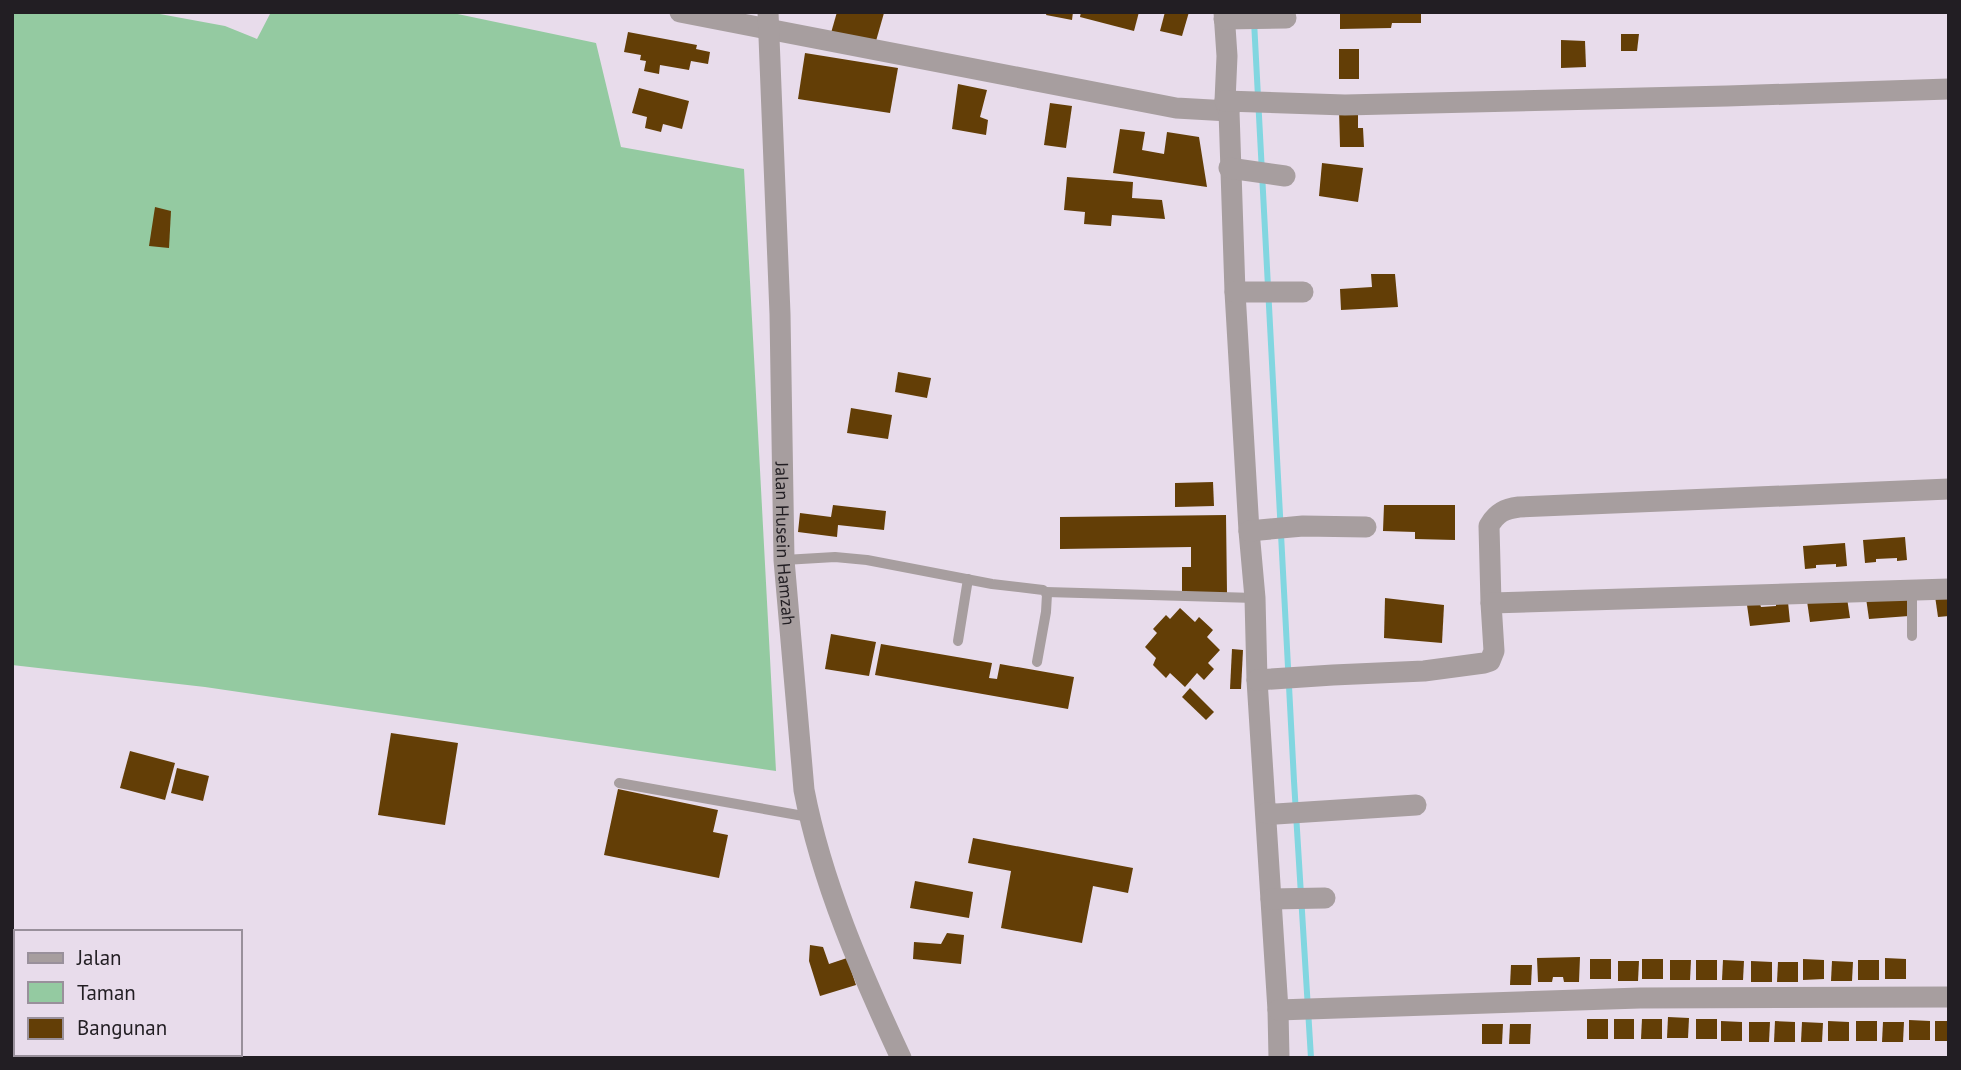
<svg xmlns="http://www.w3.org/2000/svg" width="1961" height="1070" font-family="'PT Sans',sans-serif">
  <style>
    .green { fill: #94caa1 }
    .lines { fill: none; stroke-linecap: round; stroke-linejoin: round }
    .stream { stroke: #82d6e0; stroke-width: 6 }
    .building { fill: #633e06 }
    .service { stroke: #a79e9f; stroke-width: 10 }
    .minor { stroke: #a79e9f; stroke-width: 21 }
    .tertiary { stroke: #a79e9f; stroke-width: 21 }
    .labels { text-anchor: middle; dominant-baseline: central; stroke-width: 7; stroke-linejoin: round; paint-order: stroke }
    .street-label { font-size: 18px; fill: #221e23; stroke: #e8dceb }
  </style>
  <rect width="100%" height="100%" fill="#e8dceb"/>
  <!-- green -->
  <polygon class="green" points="12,12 149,12 225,26 257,39 271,12 448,12 596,43 621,147 744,169 776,771 205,687 12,665"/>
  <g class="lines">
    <!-- stream -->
    <polyline class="stream" points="1254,21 1294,781 1311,1058"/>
  </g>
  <!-- building -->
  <g class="building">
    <polygon points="837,12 884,13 876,41 831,33"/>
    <polygon points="1047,12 1073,12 1072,20 1046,15"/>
    <polygon points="1081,12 1139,12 1134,31 1080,17"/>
    <polygon points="1165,12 1189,12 1182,36 1160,31"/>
    <polygon points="1340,12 1421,12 1421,23 1392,23 1391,28 1340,29"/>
    <polygon points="628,32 697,45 696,49 710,52 708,64 691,61 689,70 660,65 659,74 644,71 646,61 640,60 641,55 624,52"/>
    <polygon points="1621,34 1639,34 1637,51 1621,51"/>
    <polygon points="1561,40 1585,41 1586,67 1561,68"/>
    <rect x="1339" y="49" width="20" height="30"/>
    <polygon points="805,53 898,68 890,113 798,99"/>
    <polygon points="958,84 987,90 980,117 988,120 986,135 952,129"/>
    <polygon points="639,88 689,101 682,129 663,124 661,132 645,128 647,117 632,113"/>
    <polygon points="1050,103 1072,106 1066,148 1044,145"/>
    <polygon points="1339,109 1358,109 1358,128 1363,128 1364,147 1340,147"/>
    <polygon points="1120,129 1145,132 1142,150 1164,154 1167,132 1199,137 1207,187 1113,173"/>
    <polygon points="1322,163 1363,168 1358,202 1319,196"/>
    <polygon points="1067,177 1133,182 1132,198 1162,200 1165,219 1112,215 1111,226 1084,224 1085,212 1064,210"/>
    <polygon points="155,207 171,211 169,248 149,246"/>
    <polygon points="1371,274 1395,274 1398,307 1341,310 1340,289 1372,287"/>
    <polygon points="898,372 931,378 927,398 895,392"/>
    <polygon points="851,408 892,415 888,439 847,433"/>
    <polygon points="1213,482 1214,506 1175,507 1175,483"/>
    <polygon points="833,505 886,511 884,530 838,525 837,537 798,532 800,513 831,517"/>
    <polygon points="1384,505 1455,505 1455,540 1415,539 1415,532 1383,531"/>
    <polygon points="1226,515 1227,593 1182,594 1182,567 1191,567 1191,547 1060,549 1060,517"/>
    <polygon points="1905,537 1907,560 1897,561 1897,558 1876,559 1876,562 1865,563 1863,540"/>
    <polygon points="1845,543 1847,566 1836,567 1836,564 1816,565 1816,568 1805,569 1803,546"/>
    <polygon points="1907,595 1909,616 1869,619 1866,598"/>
    <polygon points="1935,596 1949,598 1949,616 1938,617"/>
    <polygon points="1385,598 1444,605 1442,643 1384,638"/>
    <polygon points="1847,598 1850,618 1810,622 1807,601"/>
    <polygon points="1788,602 1790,622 1750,626 1747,605 1760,604 1761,607 1776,606 1776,603"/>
    <polygon points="1180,608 1195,622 1199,617 1213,630 1207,637 1220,650 1208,663 1214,669 1204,680 1197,673 1185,687 1170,673 1166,678 1153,665 1156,658 1145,647 1157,633 1153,629 1166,615 1170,619"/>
    <polygon points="831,634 876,642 869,676 825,669"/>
    <polygon points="881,644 992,663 989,678 997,679 1000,664 1074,677 1068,709 875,675"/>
    <polygon points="1232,649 1243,650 1241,689 1230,689"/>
    <polygon points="1190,688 1214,712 1206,720 1182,697"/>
    <polygon points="391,733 458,743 445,825 378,815"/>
    <polygon points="130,751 175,763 165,800 120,788"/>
    <polygon points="177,768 209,776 203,801 171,793"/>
    <polygon points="618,789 718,810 713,832 728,835 719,878 604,855"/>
    <polygon points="973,838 1133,868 1128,893 1093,886 1082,943 1001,928 1011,871 968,863"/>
    <polygon points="915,881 973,892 969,918 910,908"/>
    <polygon points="947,933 964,935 961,964 913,959 914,942 941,944"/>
    <polygon points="810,945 823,947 829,964 847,958 856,985 820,996 809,961"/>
    <polygon points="1580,957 1579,982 1564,982 1563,977 1553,977 1552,982 1538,982 1537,958"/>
    <polygon points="1885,958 1906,959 1906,979 1885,979"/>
    <rect x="1590" y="959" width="21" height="20"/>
    <rect x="1642" y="959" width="21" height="20"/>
    <polygon points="1803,959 1824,960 1824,979 1803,980"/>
    <polygon points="1670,960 1691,960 1690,980 1670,980"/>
    <rect x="1696" y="960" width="21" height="20"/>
    <polygon points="1723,960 1744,961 1743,980 1722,980"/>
    <rect x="1858" y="960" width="21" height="20"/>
    <polygon points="1618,961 1639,961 1638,981 1618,981"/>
    <polygon points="1751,961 1772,962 1772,982 1751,982"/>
    <polygon points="1832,961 1853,962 1852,981 1831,981"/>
    <polygon points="1778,962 1798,962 1798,982 1777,982"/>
    <polygon points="1511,965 1532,965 1531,985 1510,985"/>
    <polygon points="1668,1017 1689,1018 1688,1038 1667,1038"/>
    <rect x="1587" y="1019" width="21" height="20"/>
    <rect x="1614" y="1019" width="20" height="20"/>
    <polygon points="1642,1019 1662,1019 1662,1039 1641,1039"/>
    <rect x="1696" y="1019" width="21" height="20"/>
    <polygon points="1909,1020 1930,1021 1930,1040 1909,1040"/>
    <polygon points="1721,1021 1742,1022 1742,1041 1721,1041"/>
    <polygon points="1775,1021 1795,1022 1795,1042 1774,1042"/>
    <polygon points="1828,1021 1849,1022 1849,1041 1828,1041"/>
    <rect x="1856" y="1021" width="21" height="20"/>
    <rect x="1935" y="1021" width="14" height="20"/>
    <polygon points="1749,1022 1770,1022 1769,1042 1749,1042"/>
    <polygon points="1802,1022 1823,1023 1822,1042 1801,1042"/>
    <polygon points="1883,1022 1904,1022 1903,1042 1882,1042"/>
    <polygon points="1482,1024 1503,1024 1502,1044 1482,1044"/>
    <polygon points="1510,1024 1531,1024 1530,1044 1509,1044"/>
  </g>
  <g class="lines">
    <!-- service -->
    <g class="service">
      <polyline points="784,560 835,557 867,560 992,584 1043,590 1047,594 1046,612 1037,662"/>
      <polyline points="1912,591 1912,636"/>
      <polyline points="1046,592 1255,598"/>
      <polyline points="958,641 968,579"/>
      <polyline points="619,783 809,817"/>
    </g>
    <!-- minor -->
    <g class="minor">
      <polyline points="680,12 1176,108 1229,111"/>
      <polyline points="1224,12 1227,56 1225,101 1229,111 1235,292 1249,531 1255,598 1257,680 1278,1010 1279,1058"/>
      <polyline points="1224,19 1286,18"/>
      <polyline points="1225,101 1345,105 1727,96 1949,89"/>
      <polyline points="1229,168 1285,176"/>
      <polyline points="1235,292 1303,292"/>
      <polyline points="1249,531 1303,526 1366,527"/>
      <path d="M1491 603 1489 526C1497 512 1505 509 1519 507L1949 489"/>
      <polyline points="1257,680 1333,675 1424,671 1484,663 1490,661 1494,651 1491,603 1949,589"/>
      <polyline points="1266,813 1276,814 1416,805"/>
      <polyline points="1271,899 1325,898"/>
      <polyline points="1278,1010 1640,998 1949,997"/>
      <polyline points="12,1047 16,1048"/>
      <polyline points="35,1054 45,1058"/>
    </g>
    <!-- tertiary -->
    <path class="tertiary" id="s1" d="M768 12 780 314 784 560 804 790C822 883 861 972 901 1058"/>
  </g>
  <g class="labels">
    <!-- street labels -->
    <g class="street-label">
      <text stroke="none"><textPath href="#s1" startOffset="532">Jalan Husein Hamzah</textPath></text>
    </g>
  </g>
  <!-- border -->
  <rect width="1961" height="1070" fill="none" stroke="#221e23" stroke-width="28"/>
  <!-- legend -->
  <rect x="14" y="930" width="228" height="126" fill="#e8dceb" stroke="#99909b" stroke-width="2"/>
  <rect x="28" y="953" width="35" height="10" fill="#a79e9f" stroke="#99909b" stroke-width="2"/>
  <text x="77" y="965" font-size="21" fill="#221e23">Jalan</text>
  <rect x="28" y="982" width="35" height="21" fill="#94caa1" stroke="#99909b" stroke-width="2"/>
  <text x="77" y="1000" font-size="21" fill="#221e23">Taman</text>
  <rect x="28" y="1018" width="35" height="21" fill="#633e06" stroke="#99909b" stroke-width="2"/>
  <text x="77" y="1035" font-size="21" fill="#221e23">Bangunan</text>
</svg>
